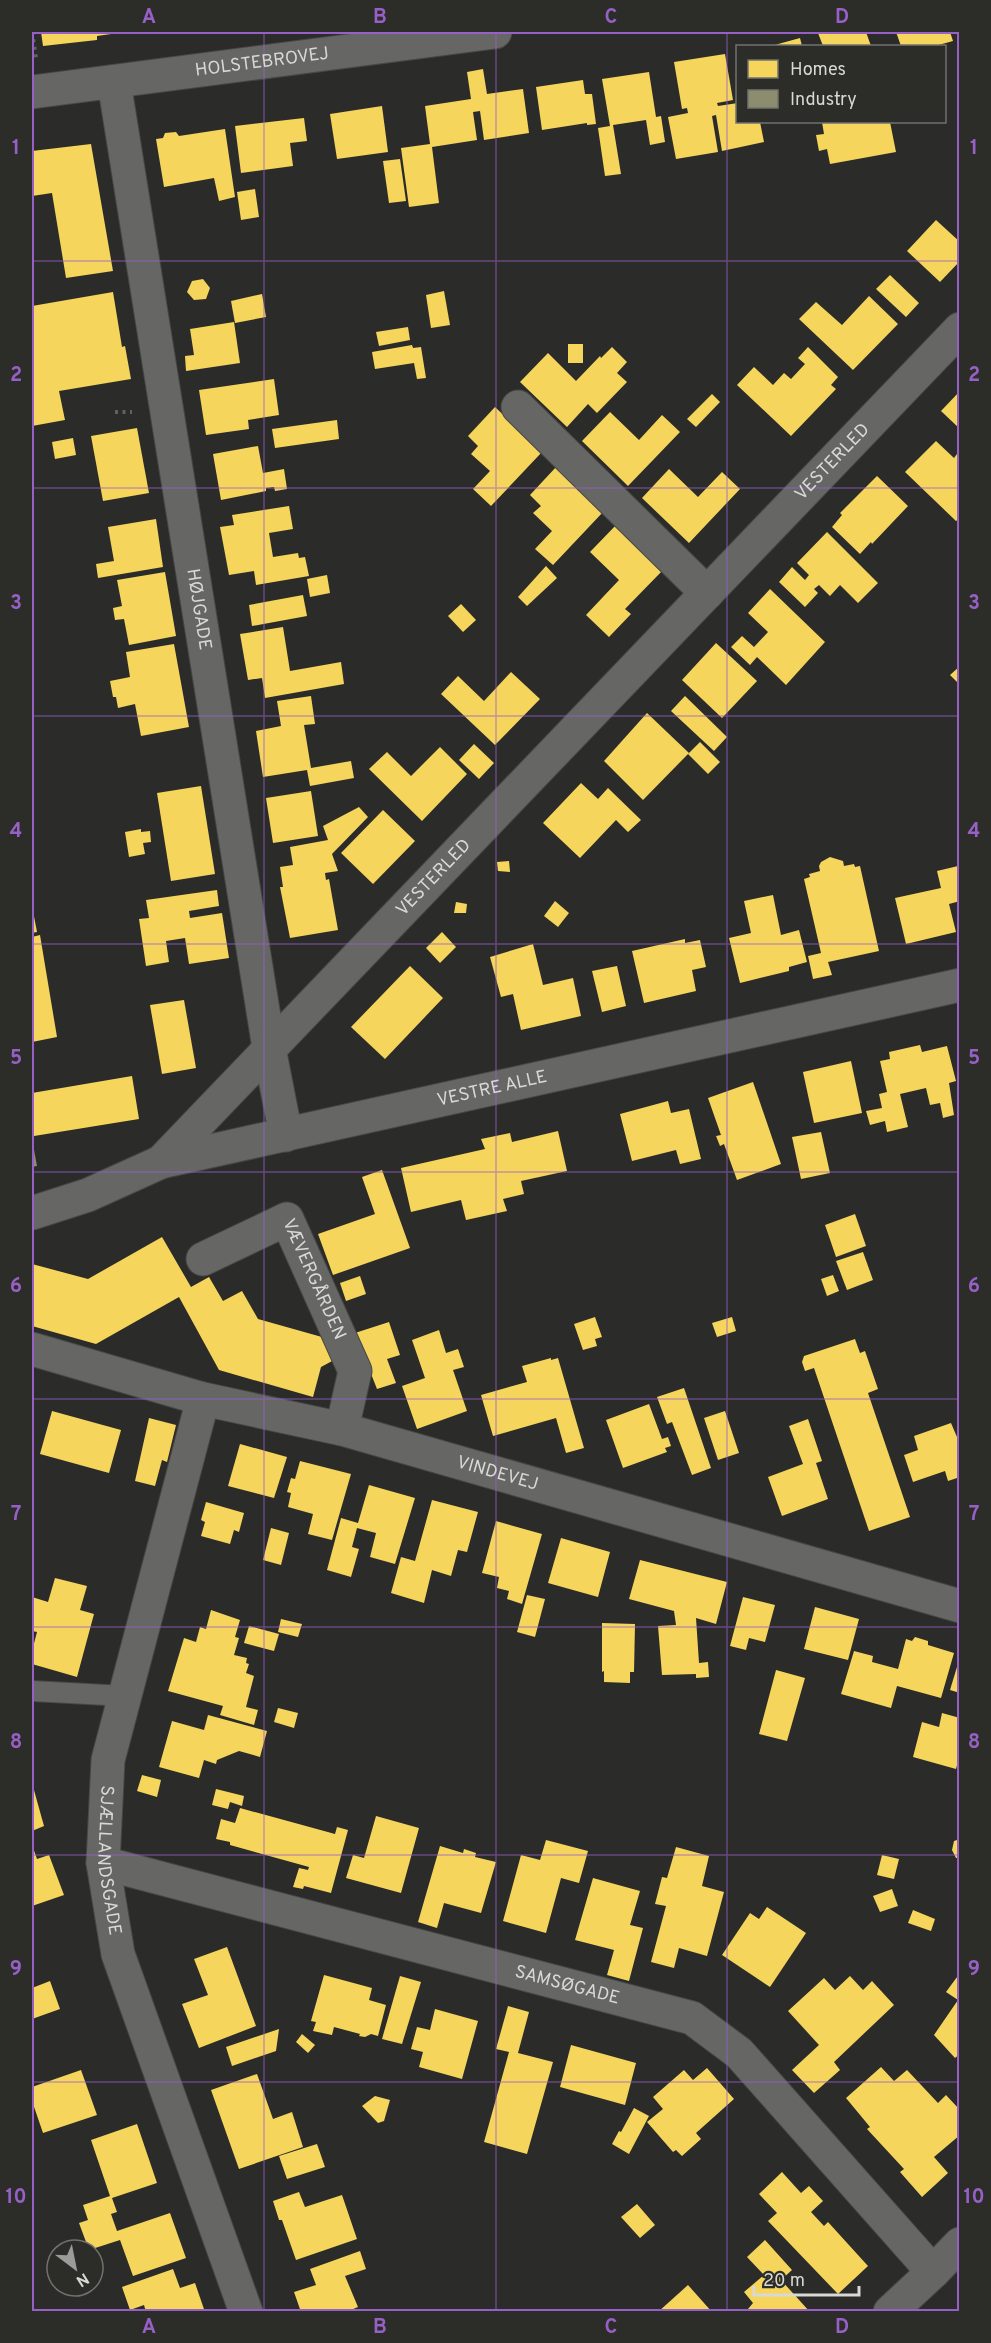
<svg xmlns="http://www.w3.org/2000/svg" width="991" height="2343" font-family="Overpass,sans-serif">
  <style>
    .homes { fill: #f6d55c }
    .industry { fill: #8c8c6e }
    .lines { fill: none; stroke-linecap: round; stroke-linejoin: round }
    .lane-casing { stroke: #474845; stroke-width: 22 }
    .street-casing { stroke: #474845; stroke-width: 35 }
    .secondary-casing { stroke: #474845; stroke-width: 35 }
    .path { stroke: #61625f; stroke-width: 4; stroke-dasharray: 3 4.5; stroke-linecap: butt }
    .lane { stroke: #666764; stroke-width: 20 }
    .street { stroke: #666764; stroke-width: 33 }
    .secondary { stroke: #666764; stroke-width: 33 }
    .grid { fill: none; stroke: #9760c6; stroke-width: 1.5; stroke-opacity: 0.55 }
    .labels { text-anchor: middle; dominant-baseline: central; stroke-width: 6; stroke-linejoin: round; paint-order: stroke }
    .street-label { font-size: 18px; fill: #d8d8d5; stroke: #2c2d28 }
    .neatline { fill: none; stroke: #9760c6; stroke-width: 2 }
    .grid-label { font-size: 20px; text-anchor: middle; font-weight: bold; fill: #9760c6 }
  </style>
  <rect width="100%" height="100%" fill="#2b2c29"/>
  <!-- homes -->
  <g class="homes">
    <polygon points="41,32 118,32 118,33 97,36 97,40 43,46"/>
    <polygon points="822,32 866,32 871,46 823,46 818,33"/>
    <polygon points="896,32 950,32 953,41 935,46 901,46"/>
    <polygon points="800,38 802,46 771,46"/>
    <polygon points="725,54 733,100 717,103 718,106 738,103 738,122 760,122 764,142 722,151 716,115 712,116 718,152 676,159 668,117 688,113 687,108 682,109 674,62"/>
    <polygon points="483,69 487,94 523,89 529,133 484,140 480,111 473,112 477,140 432,147 439,203 409,207 401,148 430,144 425,106 471,99 467,72"/>
    <polygon points="649,72 656,117 661,116 665,142 650,145 646,120 613,125 621,174 605,176 598,128 610,126 602,79"/>
    <polygon points="583,80 585,94 592,94 596,124 587,125 587,123 542,130 536,87"/>
    <polygon points="382,106 388,152 337,159 330,114"/>
    <polygon points="304,118 307,141 290,143 293,166 241,173 235,126"/>
    <polygon points="822,122 890,122 896,152 830,164 827,149 819,151 816,135 824,134"/>
    <polygon points="225,129 235,197 219,201 214,178 164,187 156,139 163,138 165,133 176,132 179,136"/>
    <polygon points="91,144 113,271 66,278 52,193 32,196 32,151"/>
    <polygon points="400,159 406,201 389,203 383,161"/>
    <polygon points="255,189 259,217 241,220 237,192"/>
    <polygon points="936,220 960,242 960,261 940,282 907,251"/>
    <polygon points="890,275 919,303 906,317 876,289"/>
    <polygon points="203,279 210,288 206,299 194,300 187,292 192,281"/>
    <polygon points="444,291 450,325 431,328 426,295"/>
    <polygon points="113,292 122,347 125,346 131,379 59,391 65,420 32,426 32,306"/>
    <polygon points="262,294 266,317 235,323 231,301"/>
    <polygon points="869,296 898,324 853,370 799,319 816,302 842,325"/>
    <polygon points="234,322 240,363 186,371 185,356 194,355 190,329"/>
    <polygon points="408,327 410,340 379,346 376,332"/>
    <rect x="568" y="344" width="15" height="19"/>
    <polygon points="412,345 413,348 421,347 426,378 417,379 414,363 375,369 372,352"/>
    <polygon points="612,347 627,362 617,373 627,382 597,413 588,404 567,427 520,382 548,353 576,381 600,356 601,358"/>
    <polygon points="808,347 838,377 831,385 836,389 791,436 737,385 754,367 773,385 784,373 791,379 805,364 798,358"/>
    <polygon points="274,379 279,415 248,420 249,429 206,435 199,390"/>
    <polygon points="960,391 960,429 941,411"/>
    <polygon points="712,394 720,402 696,427 687,419"/>
    <polygon points="495,407 542,452 491,506 473,489 490,471 471,454 478,446 468,436"/>
    <polygon points="610,412 639,440 662,415 680,432 628,486 582,441"/>
    <polygon points="337,420 339,439 275,448 272,429"/>
    <polygon points="137,428 149,493 103,501 91,436"/>
    <polygon points="73,438 76,455 55,459 52,442"/>
    <polygon points="936,441 954,458 957,454 960,457 960,518 956,521 905,472"/>
    <polygon points="258,446 263,473 284,469 287,489 275,491 274,487 266,488 266,491 221,500 213,454"/>
    <polygon points="557,466 604,511 553,565 535,549 552,531 533,513 541,506 530,495"/>
    <polygon points="669,469 698,497 722,472 740,489 689,543 642,498"/>
    <polygon points="877,476 908,506 872,544 871,542 860,554 832,527 842,515 840,513"/>
    <polygon points="289,506 293,529 269,533 273,557 298,553 299,558 305,557 309,576 256,585 254,571 229,575 220,527 234,525 232,515"/>
    <polygon points="156,519 163,567 98,578 96,564 114,561 108,527"/>
    <polygon points="617,524 664,569 625,609 631,614 609,637 586,615 619,580 590,552"/>
    <polygon points="827,532 878,583 858,603 840,585 830,596 819,585 814,589 818,593 805,607 779,582 792,567 805,580 809,575 797,563"/>
    <polygon points="546,566 557,578 527,606 518,597"/>
    <polygon points="165,572 176,636 129,645 124,619 115,620 113,608 122,606 117,580"/>
    <polygon points="327,575 330,593 310,597 307,579"/>
    <polygon points="770,589 825,642 786,685 757,657 750,665 731,647 742,636 754,647 768,632 748,613"/>
    <polygon points="303,595 307,616 252,626 249,605"/>
    <polygon points="461,604 476,620 463,632 448,616"/>
    <polygon points="283,627 290,671 341,662 344,684 265,698 262,678 248,680 240,634"/>
    <polygon points="716,643 757,681 722,718 682,680"/>
    <polygon points="174,644 189,727 141,736 135,704 118,708 116,697 113,697 110,681 130,677 126,652"/>
    <polygon points="960,666 960,685 950,675"/>
    <polygon points="511,672 540,699 495,745 441,694 458,676 484,701"/>
    <polygon points="311,696 315,724 304,725 311,768 351,761 354,778 310,786 307,770 263,777 256,731 281,726 277,701"/>
    <polygon points="685,696 727,737 714,751 671,711"/>
    <polygon points="647,713 689,753 643,800 604,761"/>
    <polygon points="700,742 720,762 708,774 688,754"/>
    <polygon points="474,744 494,763 479,779 459,760"/>
    <polygon points="440,747 467,774 422,821 369,769 387,752 411,776"/>
    <polygon points="581,783 598,799 608,788 641,820 628,832 616,820 580,858 543,823"/>
    <polygon points="201,786 215,874 171,881 157,793"/>
    <polygon points="311,791 318,836 273,843 266,798"/>
    <polygon points="359,807 368,817 332,854 338,871 325,873 326,880 329,879 338,930 290,938 280,887 283,887 280,867 293,865 290,847 328,840 323,826"/>
    <polygon points="383,810 415,841 373,884 341,853"/>
    <polygon points="141,829 141,832 150,831 151,842 143,843 145,854 129,857 125,832"/>
    <polygon points="830,857 843,861 844,866 854,864 855,867 860,866 879,951 828,962 832,975 813,979 808,956 821,953 804,879 810,877 809,874 820,871 819,866 821,862"/>
    <polygon points="509,861 510,872 498,871 497,862"/>
    <polygon points="958,866 960,901 949,904 956,932 906,944 895,898 941,888 937,871"/>
    <polygon points="217,890 219,906 189,911 190,918 222,913 229,958 189,964 185,938 166,941 169,962 146,966 139,919 149,918 146,900"/>
    <polygon points="773,895 781,935 799,930 807,962 789,967 789,971 740,983 729,938 751,933 744,901"/>
    <polygon points="555,901 569,913 558,927 544,916"/>
    <polygon points="456,902 467,904 466,913 454,913"/>
    <polygon points="32,906 37,932 32,933"/>
    <polygon points="442,932 456,947 440,963 426,948"/>
    <polygon points="40,935 57,1037 32,1042 32,937"/>
    <polygon points="685,939 685,943 700,940 706,967 692,970 696,991 644,1003 632,951"/>
    <polygon points="533,944 543,985 573,978 581,1016 521,1030 513,994 501,997 490,957"/>
    <polygon points="410,966 443,998 385,1059 351,1027"/>
    <polygon points="617,966 626,1006 602,1012 592,971"/>
    <polygon points="184,1000 196,1068 162,1074 150,1005"/>
    <polygon points="920,1045 922,1052 947,1046 956,1081 949,1083 954,1115 943,1118 940,1103 930,1105 926,1088 900,1094 908,1127 887,1132 885,1121 870,1125 866,1111 882,1108 879,1094 887,1092 880,1061 890,1059 889,1052"/>
    <polygon points="851,1061 862,1113 814,1123 803,1072"/>
    <polygon points="132,1076 139,1119 34,1136 32,1118 32,1093"/>
    <polygon points="753,1082 781,1164 737,1180 724,1144 720,1146 716,1136 721,1135 708,1098"/>
    <polygon points="668,1101 671,1113 689,1109 701,1159 680,1164 676,1150 632,1161 620,1114"/>
    <polygon points="558,1131 567,1171 521,1181 524,1194 503,1199 507,1211 466,1220 461,1200 411,1212 401,1168 485,1149 481,1139 510,1133 512,1142"/>
    <polygon points="821,1132 830,1173 801,1179 792,1137"/>
    <polygon points="382,1170 410,1248 333,1275 318,1234 375,1214 362,1177"/>
    <polygon points="855,1214 866,1246 836,1257 825,1225"/>
    <polygon points="162,1237 191,1287 209,1277 223,1301 242,1291 258,1319 329,1339 334,1360 321,1367 313,1397 219,1370 179,1297 96,1344 32,1326 32,1264 88,1279"/>
    <polygon points="863,1252 873,1280 847,1290 836,1261"/>
    <polygon points="833,1275 839,1291 827,1296 821,1279"/>
    <polygon points="360,1276 366,1294 346,1301 340,1283"/>
    <polygon points="595,1317 602,1337 595,1339 597,1346 583,1350 574,1324"/>
    <polygon points="732,1317 736,1331 717,1337 712,1323"/>
    <polygon points="389,1322 400,1355 387,1359 396,1383 377,1389 355,1333"/>
    <polygon points="439,1330 446,1353 458,1349 464,1367 453,1370 467,1411 417,1429 402,1386 425,1378 412,1340"/>
    <polygon points="855,1339 860,1353 865,1351 878,1389 868,1393 910,1517 869,1531 814,1368 805,1371 802,1362 804,1356"/>
    <polygon points="551,1358 551,1360 558,1358 584,1448 566,1453 556,1418 493,1436 481,1395 527,1382 522,1366"/>
    <polygon points="684,1388 711,1468 692,1475 672,1422 667,1424 657,1397"/>
    <polygon points="649,1404 662,1439 668,1437 671,1446 665,1448 667,1452 623,1468 606,1420"/>
    <polygon points="52,1411 121,1430 109,1473 40,1454"/>
    <polygon points="725,1411 739,1453 718,1460 704,1418"/>
    <polygon points="149,1418 176,1425 167,1462 162,1460 155,1486 135,1481"/>
    <polygon points="808,1419 822,1461 816,1463 828,1499 782,1516 768,1477 803,1464 789,1426"/>
    <polygon points="951,1423 960,1444 960,1477 948,1481 945,1471 913,1482 904,1455 918,1450 914,1436"/>
    <polygon points="240,1444 287,1457 274,1498 228,1486"/>
    <polygon points="300,1461 351,1474 332,1540 308,1534 313,1514 288,1507 291,1493 287,1492 291,1478 295,1479"/>
    <polygon points="369,1485 415,1498 395,1564 370,1557 376,1533 357,1528 352,1547 359,1549 351,1577 327,1570 341,1518 358,1523"/>
    <polygon points="432,1500 478,1512 467,1552 458,1550 451,1576 432,1570 424,1603 391,1593 401,1557 415,1561"/>
    <polygon points="206,1502 244,1513 239,1532 234,1530 230,1544 201,1536 205,1522 201,1520"/>
    <polygon points="496,1521 542,1534 522,1604 507,1599 509,1591 497,1588 499,1577 482,1573"/>
    <polygon points="271,1528 289,1533 281,1565 263,1560"/>
    <polygon points="561,1538 610,1552 598,1597 548,1583"/>
    <polygon points="640,1560 727,1582 716,1624 696,1618 699,1663 708,1662 709,1677 696,1678 696,1674 662,1675 658,1626 676,1625 674,1611 629,1599"/>
    <polygon points="55,1578 87,1586 80,1610 94,1614 77,1677 32,1664 32,1651 37,1632 32,1631 32,1597 48,1602"/>
    <polygon points="527,1595 545,1599 535,1637 517,1632"/>
    <polygon points="743,1597 775,1605 765,1642 749,1638 746,1650 730,1646"/>
    <polygon points="815,1607 859,1619 848,1660 804,1649"/>
    <polygon points="211,1610 240,1620 235,1637 239,1638 234,1655 247,1658 246,1663 249,1664 246,1673 254,1676 246,1707 258,1710 254,1725 220,1715 223,1706 168,1691 184,1638 196,1642 200,1627 206,1629"/>
    <polygon points="281,1619 302,1624 298,1637 278,1632"/>
    <polygon points="602,1623 635,1624 634,1672 630,1672 630,1683 604,1682 604,1671 602,1672"/>
    <polygon points="249,1626 279,1634 274,1651 244,1643"/>
    <polygon points="915,1637 928,1641 928,1645 954,1653 941,1698 897,1686 891,1708 841,1694 854,1651 873,1656 872,1662 898,1669 906,1639 912,1641"/>
    <polygon points="960,1657 960,1693 950,1690"/>
    <polygon points="776,1670 805,1678 787,1741 759,1734"/>
    <polygon points="278,1708 298,1713 294,1728 274,1722"/>
    <polygon points="942,1713 960,1718 960,1755 956,1769 913,1757 922,1722 939,1727"/>
    <polygon points="208,1715 267,1731 260,1757 239,1751 217,1760 216,1764 204,1760 199,1778 159,1767 172,1721 204,1730"/>
    <polygon points="142,1775 161,1780 157,1797 137,1791"/>
    <polygon points="32,1783 44,1826 32,1831"/>
    <polygon points="216,1789 244,1796 242,1806 230,1802 228,1809 212,1805"/>
    <polygon points="240,1808 335,1834 337,1827 348,1830 331,1893 304,1886 303,1889 293,1887 299,1868 308,1870 309,1867 230,1845 230,1842 216,1839 221,1819 235,1823"/>
    <polygon points="376,1816 419,1828 401,1893 346,1878 353,1855 364,1858"/>
    <polygon points="960,1839 960,1858 956,1858 952,1850 954,1841"/>
    <polygon points="546,1840 588,1851 579,1883 561,1878 546,1933 503,1921 521,1855 540,1860"/>
    <polygon points="32,1845 37,1859 49,1855 64,1895 32,1906"/>
    <polygon points="440,1846 463,1853 464,1849 476,1853 475,1857 496,1862 481,1913 444,1903 437,1928 418,1922"/>
    <polygon points="676,1847 709,1856 702,1886 724,1892 707,1956 679,1948 674,1968 651,1962 666,1906 655,1904 662,1877 667,1878"/>
    <polygon points="882,1855 899,1859 894,1879 877,1875"/>
    <polygon points="593,1878 640,1891 630,1925 643,1928 629,1981 607,1975 614,1950 575,1940"/>
    <polygon points="892,1889 898,1906 880,1912 873,1896"/>
    <polygon points="767,1907 806,1933 770,1987 722,1955 750,1913 759,1919"/>
    <polygon points="913,1910 935,1919 931,1931 908,1923"/>
    <polygon points="227,1947 256,2026 199,2048 182,2004 208,1995 194,1959"/>
    <polygon points="960,1973 960,2054 955,2058 934,2035 958,2000 946,1992"/>
    <polygon points="324,1975 372,1988 369,2000 386,2005 378,2036 371,2034 365,2037 359,2036 360,2034 334,2027 332,2035 313,2031 316,2022 311,2021"/>
    <polygon points="400,1976 421,1982 402,2044 382,2039"/>
    <polygon points="850,1976 863,1990 872,1981 894,2005 834,2062 840,2070 814,2093 792,2070 819,2045 788,2011 824,1978 835,1990"/>
    <polygon points="50,1981 60,2009 32,2019 32,1988"/>
    <polygon points="508,2006 529,2012 518,2053 553,2062 527,2154 484,2142 509,2052 496,2049"/>
    <polygon points="435,2009 478,2021 462,2079 419,2067 423,2052 411,2049 417,2027 430,2030"/>
    <polygon points="279,2029 276,2051 232,2066 226,2047"/>
    <polygon points="302,2034 315,2045 308,2053 296,2042"/>
    <polygon points="571,2045 636,2063 625,2105 560,2087"/>
    <polygon points="881,2067 894,2081 907,2070 938,2103 946,2095 960,2110 957,2114 960,2117 960,2135 934,2157 948,2173 922,2197 900,2172 904,2169 867,2129 870,2127 846,2098"/>
    <polygon points="707,2068 734,2099 696,2133 701,2139 682,2156 676,2150 673,2152 647,2122 663,2109 653,2097 684,2070 693,2080"/>
    <polygon points="81,2070 97,2115 43,2133 32,2101 32,2087"/>
    <polygon points="257,2074 273,2119 292,2112 303,2147 239,2169 211,2090"/>
    <polygon points="375,2096 390,2100 384,2121 378,2123 362,2106"/>
    <polygon points="634,2108 649,2116 629,2154 612,2144 619,2131 621,2132"/>
    <polygon points="137,2124 157,2183 112,2198 117,2212 111,2214 117,2231 170,2213 186,2258 133,2276 120,2240 89,2250 79,2223 88,2220 83,2205 110,2196 91,2140"/>
    <polygon points="317,2144 325,2167 287,2179 279,2156"/>
    <polygon points="782,2172 801,2193 809,2186 823,2201 811,2212 824,2226 828,2222 868,2266 838,2294 768,2221 777,2213 759,2194"/>
    <polygon points="299,2192 305,2207 342,2195 357,2239 296,2260 282,2220 279,2220 273,2201"/>
    <polygon points="637,2204 655,2225 640,2238 621,2217"/>
    <polygon points="765,2240 792,2270 781,2280 810,2312 750,2312 748,2309 753,2303 744,2292 764,2275 747,2257"/>
    <polygon points="360,2251 366,2269 345,2276 358,2307 346,2312 301,2312 294,2292 316,2285 310,2269"/>
    <polygon points="173,2269 180,2288 195,2283 205,2312 146,2312 144,2305 130,2310 122,2287"/>
    <polygon points="688,2285 712,2312 658,2312"/>
  </g>
  <!-- industry -->
  <polygon class="industry" points="32,1139 37,1166 32,1167"/>
  <g class="lines">
    <defs>
      <polyline id="lane" points="32,1691 125,1696"/>
      <g id="street">
        <path id="s1" d="M114 82 269 1048 286 1135"/>
        <polyline points="518,407 707,593"/>
        <path id="s2" d="M161 1162 960 329"/>
        <path id="s3" d="M32 1213 88 1195 161 1162 960 985"/>
        <path id="s4" d="M203 1259 287 1219 355 1371 342 1429"/>
        <path id="s5" d="M203 1399 108 1760 103 1863 118 1954 246 2312"/>
        <path id="s6" d="M103 1863 692 2018 739 2053 933 2272"/>
        <polyline points="890,2312 933,2272 960,2244"/>
      </g>
      <g id="secondary">
        <path id="s7" d="M32 92 495 32"/>
        <path id="s8" d="M32 1349 203 1399 342 1429 960 1606"/>
      </g>
    </defs>
    <!-- lane casing -->
    <use href="#lane" class="lane-casing"/>
    <!-- street casing -->
    <use href="#street" class="street-casing"/>
    <!-- secondary casing -->
    <use href="#secondary" class="secondary-casing"/>
    <!-- path -->
    <g class="path">
      <polyline points="32,32 36,58"/>
      <polyline points="115,412 132,412"/>
    </g>
    <!-- lane -->
    <use href="#lane" class="lane"/>
    <!-- street -->
    <use href="#street" class="street"/>
    <!-- secondary -->
    <use href="#secondary" class="secondary"/>
  </g>
  <!-- grid -->
  <path class="grid" d="M264 32V2312M496 32V2312M727 32V2312M32 261H960M32 488H960M32 716H960M32 944H960M32 1172H960M32 1399H960M32 1627H960M32 1855H960M32 2082H960"/>
  <g class="labels">
    <!-- street labels -->
    <g class="street-label">
      <text stroke="none"><textPath href="#s7" startOffset="232">HOLSTEBROVEJ</textPath></text>
      <text stroke="none"><textPath href="#s2" startOffset="970">VESTERLED</textPath></text>
      <text stroke="none"><textPath href="#s1" startOffset="534">HØJGADE</textPath></text>
      <text stroke="none"><textPath href="#s2" startOffset="394">VESTERLED</textPath></text>
      <text stroke="none"><textPath href="#s3" startOffset="478">VESTRE ALLE</textPath></text>
      <text stroke="none"><textPath href="#s4" startOffset="159">VÆVERGÅRDEN</textPath></text>
      <text stroke="none"><textPath href="#s8" startOffset="482">VINDEVEJ</textPath></text>
      <text stroke="none"><textPath href="#s5" startOffset="474">SJÆLLANDSGADE</textPath></text>
      <text stroke="none"><textPath href="#s6" startOffset="480">SAMSØGADE</textPath></text>
    </g>
  </g>
  <!-- border -->
  <rect width="991" height="2343" fill="none" stroke="#2c2d28" stroke-width="66"/>
  <!-- legend -->
  <rect x="736" y="45" width="210" height="78" fill="#2c2d28" stroke="#71716d" stroke-width="1.5"/>
  <rect x="748" y="60" width="30" height="18" fill="#f6d55c" stroke="#71716d" stroke-width="1.5"/>
  <text x="790" y="75" font-size="18" fill="#d8d8d5">Homes</text>
  <rect x="748" y="90" width="30" height="18" fill="#8c8c6e" stroke="#71716d" stroke-width="1.5"/>
  <text x="790" y="105" font-size="18" fill="#d8d8d5">Industry</text>
  <!-- north arrow -->
  <g transform="translate(75 2268) rotate(148)"><circle r="28" fill="#2c2d28" stroke="#71716d" stroke-width="1.5"/>
  <path d="M0-4.5L10 22L0 15L-10 22Z" fill="#9b9c99"/>
  <text y="-9" font-size="16" font-weight="bold" text-anchor="middle" fill="#d8d8d5">N</text>
  </g>
  <!-- scale -->
  <path d="M754 2286v9h105v-9" fill="none" stroke="#d8d8d5" stroke-width="3"/>
  <text x="763" y="2286" font-size="18" fill="#d8d8d5" stroke="#2c2d28" stroke-width="4.5" paint-order="stroke">20 m</text>
  <rect x="33" y="33" width="925" height="2277" class="neatline"/>
  <g class="grid-label">
    <text x="149" y="23">A</text>
    <text x="380" y="23">B</text>
    <text x="611" y="23">C</text>
    <text x="842" y="23">D</text>
    <text x="16" y="154">1</text>
    <text x="974" y="154">1</text>
    <text x="16" y="381">2</text>
    <text x="974" y="381">2</text>
    <text x="16" y="609">3</text>
    <text x="974" y="609">3</text>
    <text x="16" y="837">4</text>
    <text x="974" y="837">4</text>
    <text x="16" y="1064">5</text>
    <text x="974" y="1064">5</text>
    <text x="16" y="1292">6</text>
    <text x="974" y="1292">6</text>
    <text x="16" y="1520">7</text>
    <text x="974" y="1520">7</text>
    <text x="16" y="1748">8</text>
    <text x="974" y="1748">8</text>
    <text x="16" y="1975">9</text>
    <text x="974" y="1975">9</text>
    <text x="16" y="2203">10</text>
    <text x="974" y="2203">10</text>
    <text x="149" y="2333">A</text>
    <text x="380" y="2333">B</text>
    <text x="611" y="2333">C</text>
    <text x="842" y="2333">D</text>
  </g>
</svg>
